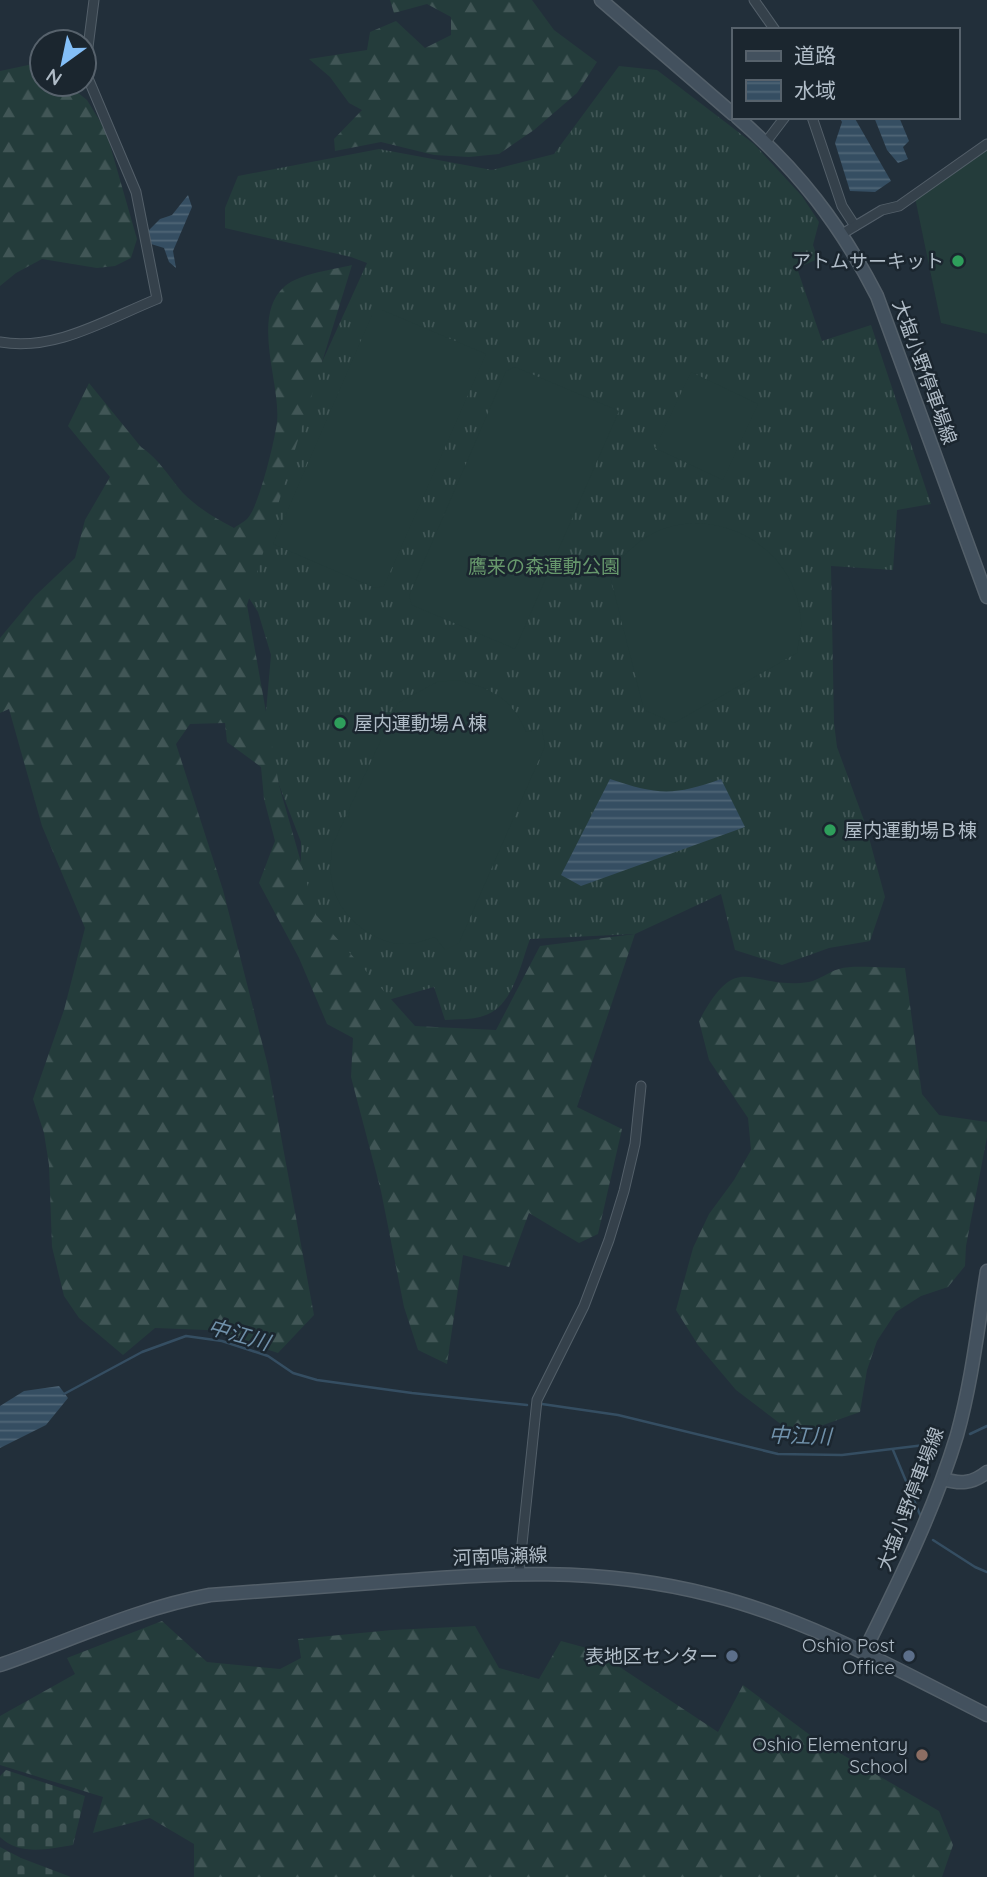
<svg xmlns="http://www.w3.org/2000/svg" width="987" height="1877" font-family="Quicksand,'Noto Sans JP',sans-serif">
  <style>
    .grass { fill: url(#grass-tufts) }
    .forest { fill: url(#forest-firs) }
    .cemetery { fill: url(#cemetery-stones) }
    .pitch { fill: #243c3b }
    .water { fill: url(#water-rules) }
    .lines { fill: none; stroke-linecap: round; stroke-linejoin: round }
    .stream { stroke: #354e62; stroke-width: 2.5 }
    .street-casing { stroke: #535f69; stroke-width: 11 }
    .secondary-casing { stroke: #535f69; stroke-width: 15 }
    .street { stroke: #35414b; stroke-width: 9 }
    .secondary { stroke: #43515e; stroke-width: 12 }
    .leisure-dot { fill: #2e9e5b; stroke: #1b262f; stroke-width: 2.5 }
    .service-dot { fill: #5c6f8a; stroke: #1b262f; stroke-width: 2.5 }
    .education-dot { fill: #8d6e63; stroke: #1b262f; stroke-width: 2.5 }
    .labels { text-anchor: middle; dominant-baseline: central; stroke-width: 5; stroke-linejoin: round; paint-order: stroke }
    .poi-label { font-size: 19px; fill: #b0bcc7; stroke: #1b262f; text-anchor: end }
    .street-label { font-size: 19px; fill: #b0bcc7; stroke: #1b262f }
    .park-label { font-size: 19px; fill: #67986c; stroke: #1b262f }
    .water-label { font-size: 21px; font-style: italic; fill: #7091aa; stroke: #1b262f }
  </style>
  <defs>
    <pattern id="grass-tufts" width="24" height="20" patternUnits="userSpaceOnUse" patternTransform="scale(1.75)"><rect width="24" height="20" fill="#243c3b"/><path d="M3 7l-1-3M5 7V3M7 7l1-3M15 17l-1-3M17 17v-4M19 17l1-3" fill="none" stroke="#415656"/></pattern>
    <pattern id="forest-firs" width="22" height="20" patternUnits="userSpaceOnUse" patternTransform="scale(1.75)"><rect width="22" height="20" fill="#243c3b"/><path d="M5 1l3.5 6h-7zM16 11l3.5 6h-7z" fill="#415656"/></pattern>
    <pattern id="cemetery-stones" width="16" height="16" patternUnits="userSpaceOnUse" patternTransform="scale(1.75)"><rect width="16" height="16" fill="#243c3b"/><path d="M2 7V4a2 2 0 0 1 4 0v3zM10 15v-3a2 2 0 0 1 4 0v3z" fill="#415656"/></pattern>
    <pattern id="water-rules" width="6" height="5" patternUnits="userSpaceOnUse" patternTransform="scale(1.75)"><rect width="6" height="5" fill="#354e62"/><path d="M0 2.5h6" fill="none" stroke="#506677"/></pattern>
  </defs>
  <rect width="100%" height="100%" fill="#222f3a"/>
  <!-- grass -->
  <path class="grass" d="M619 66 657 70 754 144 802 196 819 222 813 245 818 259 797 268 822 341 871 325 931 504 897 510 893 570 831 566 834 723 837 747 865 823 885 897 870 941 829 948 782 965 735 950 721 894 635 934 530 939C521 963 513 1008 483 1016 472 1020 457 1019 445 1020L434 987 374 1004 320 934 301 877V842L279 785 265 723 271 655 258 612 229 567 367 263 351 257 225 228V208L238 176 379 149 492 170 554 154Z"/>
  <!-- forest -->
  <g class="forest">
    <polygon points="390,0 532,0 554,30 597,62 577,93 534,130 499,154 469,157 434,155 381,142 335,151 334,139 362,110 349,103 330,77 309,59 367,50 370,32 396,21 425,48 451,35 451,17 427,4 394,13"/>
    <polygon points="33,64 42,69 42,84 67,84 87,100 106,131 137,239 131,258 115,266 97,268 42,259 16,273 0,286 0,71"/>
    <path d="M352 265 247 605 279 785 316 915 415 1026 496 1030 540 946 635 934 577 1107 622 1129 598 1234 579 1243 529 1213 509 1267 463 1255 447 1364 418 1350 404 1307 381 1191 351 1077 353 1038 327 1024 299 958 259 883 275 841 264 799 261 767 227 742 225 723 190 724 176 744 223 890 268 1066 314 1315 278 1353 207 1330 155 1328 123 1355 79 1318 64 1296 52 1247 49 1165 44 1133 33 1099 64 1010 85 928 42 826 9 709 0 713V638L35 596 75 558 85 520 110 477 68 426 89 383 141 447C159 459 169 477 183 493 198 508 215 518 234 528 239 524 247 521 250 515 260 500 275 440 277 422 281 383 250 316 285 286 301 273 332 270 352 265Z"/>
    <path d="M872 967 905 968 922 1094 939 1115 987 1122V1137L966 1246 965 1266 948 1287 921 1296 896 1312 877 1341 867 1370 860 1412 795 1435 736 1390 698 1345 676 1310 693 1248 709 1214 734 1180 751 1150 748 1118 709 1060 699 1021C739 946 749 991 809 982 819 980 828 972 839 969 849 966 862 967 872 967Z"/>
    <polygon points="162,1621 207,1662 280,1669 301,1658 298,1639 392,1630 475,1626 499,1668 539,1679 561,1641 594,1650 718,1732 743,1685 814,1738 939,1811 953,1845 942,1877 194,1877 194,1844 150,1818 93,1833 103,1797 0,1765 0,1716 75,1674 67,1658"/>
  </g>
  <!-- cemetery -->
  <g class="cemetery">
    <path d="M6 1770 85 1796 73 1845C49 1849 19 1856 0 1837V1776Z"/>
    <polygon points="0,1847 21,1858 71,1877 0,1877"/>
  </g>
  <!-- pitch -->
  <g class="pitch">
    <polygon points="987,148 987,334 941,323 915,198"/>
    <polygon points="382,310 486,354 384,586 375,588 273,544 372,315"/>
    <polygon points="515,367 619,411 515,649 412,605 409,596 506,371"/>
    <polygon points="691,372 758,404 723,480 655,448"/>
    <path d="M692 523C748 522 798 564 801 621 802 631 798 643 797 653L674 723 644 710 609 572C635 543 651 527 692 523Z"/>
    <path d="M457 680C491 688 512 698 526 732L542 729 545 746 459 943 445 950 435 937C427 939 417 944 408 944 377 946 342 919 334 890 329 875 331 861 332 846L398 703 437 682Z"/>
  </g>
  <!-- water -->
  <g class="water">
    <polygon points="839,117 854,117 891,181 875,192 850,191 835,143 842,122"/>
    <polygon points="874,117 899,117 909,141 903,147 908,159 898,163 887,150"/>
    <polygon points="188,195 192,207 173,251 176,268 169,262 164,248 151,244 147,232 160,219 172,215"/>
    <path d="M610 779C657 795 674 796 721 779L745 827 581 886 561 875Z"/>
    <polygon points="59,1386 68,1398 46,1425 0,1448 0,1406 24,1391"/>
  </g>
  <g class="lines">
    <!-- stream -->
    <g class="stream">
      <polyline points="64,1394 142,1352 186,1336 222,1341 268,1356 293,1373 317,1380 412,1393 527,1405"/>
      <polyline points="542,1404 618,1415 778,1454 842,1455 941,1443"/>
      <polyline points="970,1434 987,1426"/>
      <polyline points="893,1450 921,1517"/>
      <polyline points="933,1540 975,1567 987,1572"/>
    </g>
    <defs>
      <g id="street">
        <polyline points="754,0 775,30"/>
        <polyline points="812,117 842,206 855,226"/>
        <polyline points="766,142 785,117"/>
        <polyline points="842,234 882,210 899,206 987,144"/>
        <path d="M0 342C55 352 107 319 157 299L136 192 85 71 94 0"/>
        <polyline points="519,1573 537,1400 584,1306 609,1240 624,1191 635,1144 641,1086"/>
      </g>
      <g id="secondary">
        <polyline points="601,0 733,114"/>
        <path d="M737 117C798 170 840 224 877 296L987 597"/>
        <path d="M943 1479C960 1484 972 1484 987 1472"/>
        <path d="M864 1652C899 1581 934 1511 957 1435 972 1381 978 1326 987 1271"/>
        <path d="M0 1665C69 1641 138 1608 210 1595 268 1591 326 1586 385 1582 499 1573 598 1566 711 1595 808 1619 898 1670 987 1715"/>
      </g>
    </defs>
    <!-- street casing -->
    <use href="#street" class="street-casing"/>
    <!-- secondary casing -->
    <use href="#secondary" class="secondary-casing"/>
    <!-- street -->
    <use href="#street" class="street"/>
    <!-- secondary -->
    <use href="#secondary" class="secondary"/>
  </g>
  <!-- markers -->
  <g class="leisure-dot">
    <circle cx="958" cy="261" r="7"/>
    <circle cx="340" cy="723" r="7"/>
    <circle cx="830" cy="830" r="7"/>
  </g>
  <g class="service-dot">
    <circle cx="732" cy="1656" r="7"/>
    <circle cx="909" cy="1656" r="7"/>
  </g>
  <circle class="education-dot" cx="922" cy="1755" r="7"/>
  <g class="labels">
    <!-- poi labels -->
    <g class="poi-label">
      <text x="944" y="261">アトムサーキット</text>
      <text x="354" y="723" text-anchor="start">屋内運動場Ａ棟</text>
      <text x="844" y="830" text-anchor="start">屋内運動場Ｂ棟</text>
      <text x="895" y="1645">Oshio Post<tspan x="895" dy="22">Office</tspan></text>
      <text x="718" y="1656">表地区センター</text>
      <text x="908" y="1744">Oshio Elementary<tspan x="908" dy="22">School</tspan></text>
    </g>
    <!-- street labels -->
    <g class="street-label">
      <text transform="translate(925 372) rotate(70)">大塩小野停車場線</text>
      <text transform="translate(910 1499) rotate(-69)">大塩小野停車場線</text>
      <text transform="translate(500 1556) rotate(-2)">河南鳴瀬線</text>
    </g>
    <!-- park labels -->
    <g class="park-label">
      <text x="544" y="566">鷹来の森運動公園</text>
    </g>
    <!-- water labels -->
    <g class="water-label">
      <text transform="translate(239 1334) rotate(16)">中江川</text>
      <text transform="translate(800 1435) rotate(2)">中江川</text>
    </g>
  </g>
  <!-- legend -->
  <rect x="732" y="28" width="228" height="91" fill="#1b262f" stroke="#57626c" stroke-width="2"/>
  <rect x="746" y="51" width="35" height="10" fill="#43515e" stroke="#57626c" stroke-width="2"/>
  <text x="794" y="63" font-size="21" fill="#b0bcc7">道路</text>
  <rect x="746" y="80" width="35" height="21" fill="url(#water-rules)" stroke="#57626c" stroke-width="2"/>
  <text x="794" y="98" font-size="21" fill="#b0bcc7">水域</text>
  <!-- north arrow -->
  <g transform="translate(63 63) rotate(213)"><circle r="33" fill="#1b262f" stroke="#57626c" stroke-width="2"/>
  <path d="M0-5L12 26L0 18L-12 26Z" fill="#84bff8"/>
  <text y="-10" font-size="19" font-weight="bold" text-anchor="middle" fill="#b0bcc7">N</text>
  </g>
</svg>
